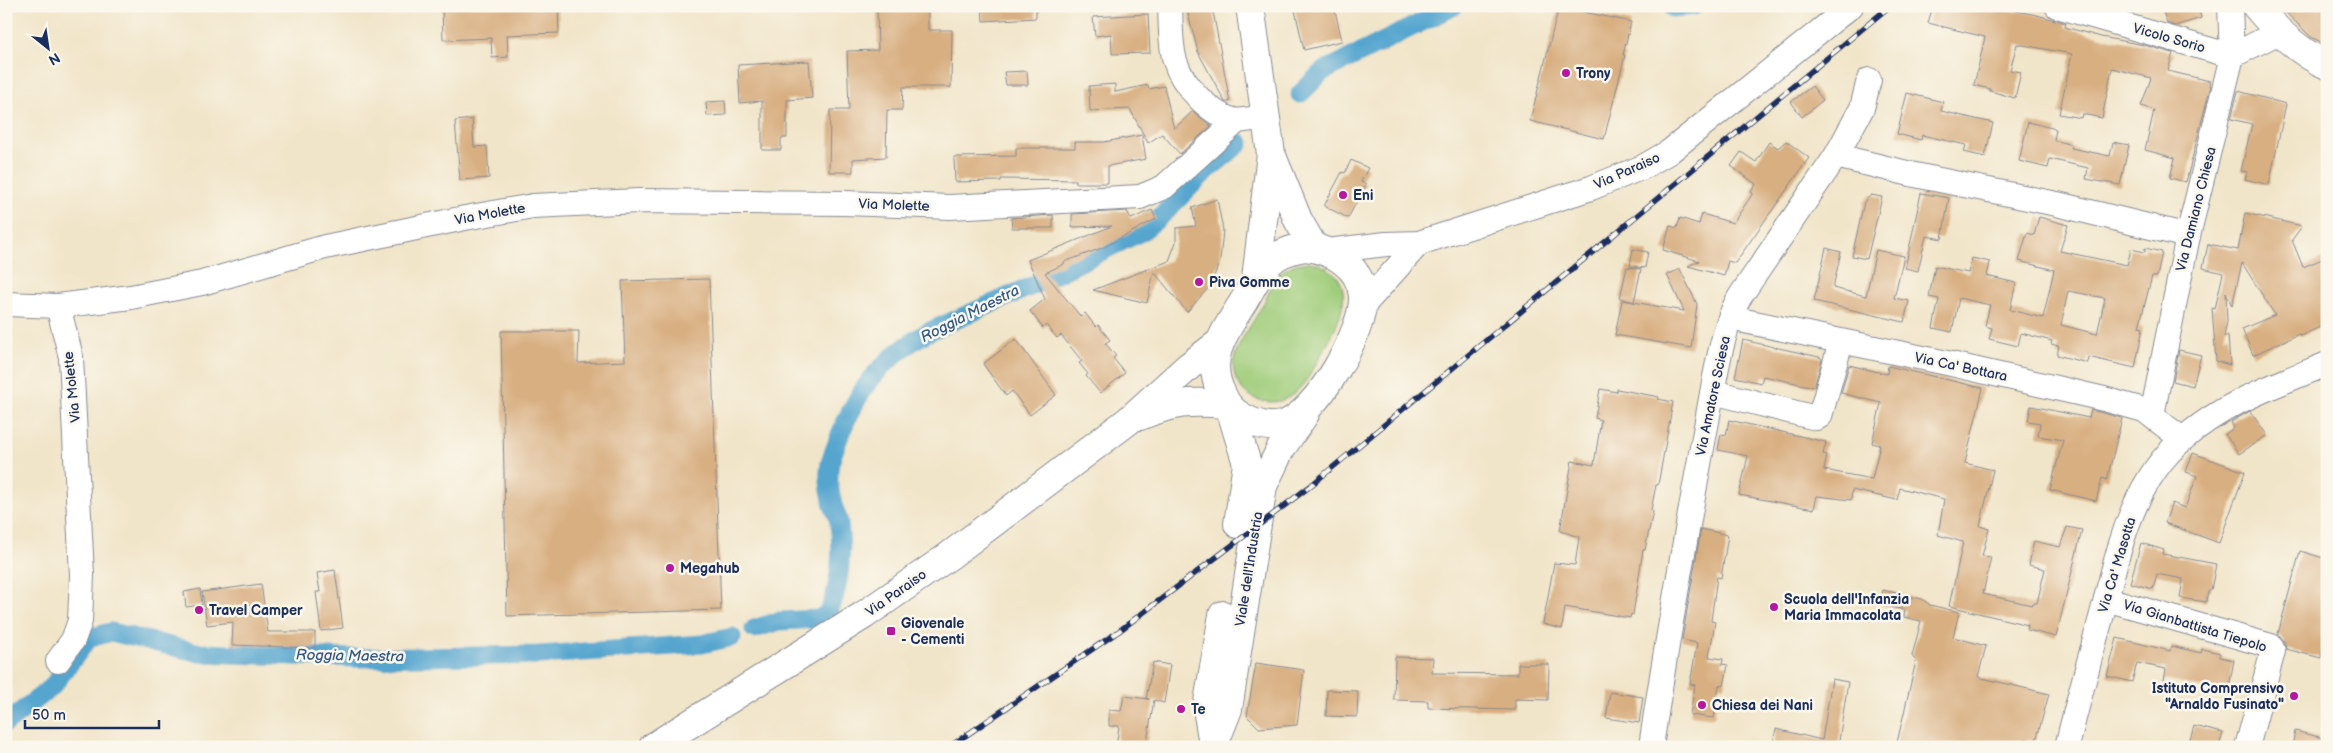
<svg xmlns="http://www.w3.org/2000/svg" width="2333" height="753" font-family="'Balsamiq Sans',sans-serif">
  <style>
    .green { fill: #a0cd7b; stroke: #5e7e6c }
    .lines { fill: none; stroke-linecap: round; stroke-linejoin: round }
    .canal { stroke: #55a5cf; stroke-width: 19 }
    .building { fill: #d8af81; fill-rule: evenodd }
    .minor-casing { stroke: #868a94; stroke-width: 26 }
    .major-casing { stroke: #868a94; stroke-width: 30 }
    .minor { stroke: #fff; stroke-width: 24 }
    .major { stroke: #fff; stroke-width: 28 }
    .rail-casing { stroke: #1b2f5e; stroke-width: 5.5 }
    .rail { stroke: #fbf7ec; stroke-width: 4; stroke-dasharray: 11; stroke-linecap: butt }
    .poi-dot { fill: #b5179e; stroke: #fbf7ec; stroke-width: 2 }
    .labels { text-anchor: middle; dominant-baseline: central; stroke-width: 5; stroke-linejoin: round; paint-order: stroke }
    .street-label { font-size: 14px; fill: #1b2f5e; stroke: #fbf7ec }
    .poi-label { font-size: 14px; font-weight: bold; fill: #1b2f5e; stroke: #fbf7ec; text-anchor: start }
    .water-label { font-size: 15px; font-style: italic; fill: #2f5886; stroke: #fbf7ec }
  </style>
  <rect width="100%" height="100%" fill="#fbf7ec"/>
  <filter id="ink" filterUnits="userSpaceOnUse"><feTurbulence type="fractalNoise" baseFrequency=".02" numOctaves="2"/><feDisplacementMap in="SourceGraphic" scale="10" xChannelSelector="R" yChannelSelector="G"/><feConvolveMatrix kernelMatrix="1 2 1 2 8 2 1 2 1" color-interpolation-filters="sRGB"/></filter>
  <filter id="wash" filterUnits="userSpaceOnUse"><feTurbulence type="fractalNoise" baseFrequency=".0096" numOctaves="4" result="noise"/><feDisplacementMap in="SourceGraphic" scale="20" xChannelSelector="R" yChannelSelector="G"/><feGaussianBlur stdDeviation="1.12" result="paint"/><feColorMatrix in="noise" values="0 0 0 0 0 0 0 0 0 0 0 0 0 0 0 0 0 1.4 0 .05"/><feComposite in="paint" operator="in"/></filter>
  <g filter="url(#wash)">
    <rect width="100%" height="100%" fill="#f1e5c9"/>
    <!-- green -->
    <path class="green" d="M1310 262C1364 274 1341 322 1321 355 1313 370 1304 388 1289 397 1274 406 1256 402 1244 391 1236 383 1232 371 1234 360 1237 343 1250 328 1258 313 1265 301 1271 288 1277 276 1288 266 1296 263 1310 262Z"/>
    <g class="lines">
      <!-- canal -->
      <g class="canal">
        <polyline points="1673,8 1694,6"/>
        <polyline points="1300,94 1322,72 1454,6"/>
        <path d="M754 629 779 621 819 619 829 612C840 586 843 552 839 524 839 518 835 512 833 505 830 491 827 478 830 463 849 403 872 364 928 332L1034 285 1141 232 1160 217 1203 174 1240 143"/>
        <polyline points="6,723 51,688 89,638 111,632 200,653 356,658 539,655 702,644 732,637"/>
      </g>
    </g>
    <g id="blocks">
      <!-- building -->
      <g class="building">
        <polygon points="442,6 558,6 559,33 507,35 508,57 492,58 491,38 443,40"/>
        <polygon points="928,6 928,30 952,30 951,87 903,87 902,110 887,110 886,157 853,159 853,172 829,172 830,110 849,110 847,51 878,50 877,7"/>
        <polygon points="982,6 1036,6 1036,18 983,21"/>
        <polygon points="1186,6 1212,6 1230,102 1225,102 1198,52"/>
        <polygon points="1294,6 1334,6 1342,41 1304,50"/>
        <polygon points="1559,6 1586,6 1584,12 1631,22 1623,55 1625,55 1604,139 1530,121"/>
        <polygon points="1933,6 1990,6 2037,15 2066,23 2065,27 2101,37 2144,45 2173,53 2168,71 2210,81 2209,85 2211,85 2186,182 2170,178 2175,158 2145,150 2154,110 2141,106 2151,78 2112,68 2102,118 2082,114 2081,118 2059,114 2072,54 2017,44 2010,70 2021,72 2015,98 1990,91 1990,89 1974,85 1985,37 1928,23"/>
        <polygon points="2161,6 2198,6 2201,18 2175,26 2167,23"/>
        <polygon points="2279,6 2327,6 2327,45 2311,37"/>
        <polygon points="1148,14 1150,53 1112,54 1111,34 1095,36 1093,17"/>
        <polygon points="809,61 812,98 787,100 787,138 781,138 781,150 762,150 762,101 740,103 738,65"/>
        <polygon points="1027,71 1028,85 1006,85 1004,72"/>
        <polygon points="1115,84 1115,92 1148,85 1149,89 1164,86 1174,129 1193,111 1211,126 1180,154 1162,134 1148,143 1130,109 1090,111 1089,86"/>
        <polygon points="1812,86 1823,100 1802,117 1791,102"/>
        <polygon points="2238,91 2286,104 2269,185 2245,179 2247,172 2241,171 2252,124 2231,119"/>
        <polygon points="1907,93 1943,102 1941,111 1993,123 1985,157 1964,152 1966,145 1922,135 1921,140 1897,134"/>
        <polygon points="725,101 726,115 707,116 706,102"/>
        <polygon points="472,119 474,147 487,146 489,178 460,180 455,121"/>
        <polygon points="2028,122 2056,129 2054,140 2072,145 2071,148 2110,156 2113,142 2129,145 2120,185 2086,179 2088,168 2050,159 2048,168 2019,161"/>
        <polygon points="1142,135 1146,159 1108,166 1108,183 1076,183 1076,180 1001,179 1001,181 955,182 954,157 1016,156 1016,148 1075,148 1075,142 1104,142"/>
        <polygon points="1786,141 1809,158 1735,263 1728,261 1724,276 1688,266 1699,261 1663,250 1670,226 1677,228 1680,218 1699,224 1702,214 1733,223 1753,193 1751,192 1756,184 1731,166 1741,152 1756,162 1769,142 1778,148"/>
        <polygon points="1351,160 1368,168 1361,182 1366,184 1348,218 1324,206 1342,172 1345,173"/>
        <polygon points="1921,193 1949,198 1942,239 1926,236 1918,271 1905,268"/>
        <polygon points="1871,195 1882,197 1867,259 1852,256 1864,202"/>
        <polygon points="1217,199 1223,230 1220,261 1210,286 1187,312 1154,272 1147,303 1093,290 1169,261 1176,242 1176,228 1196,226 1192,208"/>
        <polygon points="1152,210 1156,219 1102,248 1064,262 1064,264 1045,273 1081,317 1085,313 1096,327 1098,325 1110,340 1105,343 1116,356 1113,358 1125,373 1100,393 1086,376 1088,374 1079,363 1082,361 1061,335 1057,338 1046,325 1043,328 1030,311 1045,299 1028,260 1112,226 1072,227 1072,214 1127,211 1131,219"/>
        <polygon points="2245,213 2302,226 2292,240 2303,267 2327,257 2327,324 2300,336 2299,334 2253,355 2242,329 2275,315 2242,263 2232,306 2226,292 2227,322 2224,337 2228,335 2230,365 2216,361 2212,308 2215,309 2223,273 2203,268 2208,244 2238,250"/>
        <polygon points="1053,215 1053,228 1012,228 1011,218"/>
        <path d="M2039 217 2068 225 2060 251 2127 265 2131 249 2145 252V248L2162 252 2157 277 2152 276 2139 327 2143 328 2135 368 2088 357 2087 363 2057 355 2059 346 2051 344 2052 341 2021 333 2018 346 1989 339 1992 328 1985 326 1990 305 1959 298 1952 332 1933 328 1939 299 1929 297 1935 266 1968 273 1972 258 1990 262 1987 276 2016 283 2010 310 2043 318 2054 270 2019 261 2027 233 2034 235ZM2068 291 2105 298 2097 334 2061 325Z"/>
        <polygon points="1826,248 1841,252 1833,288 1866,296 1876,250 1904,256 1894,298 1909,301 1904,322 1814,301"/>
        <polygon points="1633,249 1648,252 1645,268 1630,266"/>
        <polygon points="1627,267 1641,269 1634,302 1620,298"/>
        <polygon points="1680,269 1697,304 1691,348 1615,335 1622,300 1684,311 1667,275"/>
        <polygon points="709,279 721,610 507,616 501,331 579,331 578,363 625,361 622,281"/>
        <polygon points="1016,339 1056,395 1030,415 1012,391 1006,396 983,364"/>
        <polygon points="1743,340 1819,357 1822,359 1814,387 1763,376 1761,383 1735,377"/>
        <polygon points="2179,350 2201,355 2193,386 2173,381"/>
        <polygon points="1849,365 1887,374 1888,366 1983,388 1965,463 1993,470 1980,526 1989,529 1982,556 1991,557 1983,594 2032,605 2033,603 2037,603 2045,569 2029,565 2034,541 2060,547 2067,527 2082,530 2056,637 2027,630 2028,625 1949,606 1963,542 1938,535 1944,499 1900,488 1897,500 1852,490 1851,500 1817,496 1814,509 1739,495 1748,456 1718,450 1721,434 1726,435 1729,420 1826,442 1823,454 1827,455 1824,470 1872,479 1880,445 1872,443 1881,403 1841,393"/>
        <polygon points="1600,389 1617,392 1617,389 1659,397 1658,399 1673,402 1658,485 1656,485 1651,510 1653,511 1645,550 1643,550 1633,615 1631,614 1630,618 1565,607 1562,629 1543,624 1554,563 1575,565 1579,537 1560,531 1572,461 1594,465 1601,420 1595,418"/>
        <polygon points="2031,406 2089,418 2091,410 2122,418 2107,480 2102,478 2096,501 2050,490 2063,440 2038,436 2040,423 2028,421"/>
        <polygon points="2250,411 2267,435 2239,454 2225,434 2234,428 2231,422"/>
        <polygon points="2193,453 2245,472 2219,543 2165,523 2172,503 2185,508 2197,476 2186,472"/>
        <polygon points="1701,529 1728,535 1721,578 1717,577 1711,621 1715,622 1709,657 1723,659 1722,664 1728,665 1724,686 1719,685 1714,718 1690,715 1695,685 1690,684 1697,643 1682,640"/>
        <polygon points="2141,543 2164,550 2163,554 2216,564 2211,590 2208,592 2206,602 2180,598 2183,579 2157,574 2153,589 2130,583"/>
        <polygon points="2300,551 2327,559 2327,635 2321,658 2286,649 2284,641 2278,634"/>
        <polygon points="335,570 343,628 321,631 316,592 320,592 317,573"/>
        <polygon points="261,584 268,632 315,632 315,648 232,645 233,622 207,625 202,592"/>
        <polygon points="200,589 202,605 186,607 184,592"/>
        <polygon points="1883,590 1922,599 1930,605 1959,612 1953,637 1986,646 1978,677 2049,694 2036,741 2026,739 2025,747 1896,747 1916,661 1912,656 1921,621 1904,617 1905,610 1880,604"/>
        <polygon points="2117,638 2170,651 2171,646 2201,653 2202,649 2220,653 2220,657 2234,660 2228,693 2164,680 2166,669 2137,663 2132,682 2107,676"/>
        <polygon points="1395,657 1433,658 1432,673 1518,674 1518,664 1549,664 1548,700 1515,699 1515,710 1428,708 1428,701 1394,700"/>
        <polygon points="1153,662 1170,665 1164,703 1154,700 1146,747 1116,747 1119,726 1109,726 1109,710 1121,711 1124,696 1149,699 1146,699"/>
        <polygon points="1256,663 1304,670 1297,725 1259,728 1247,716"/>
        <polygon points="1832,679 1848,682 1838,747 1772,747 1776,729 1822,740"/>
        <polygon points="1327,690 1358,691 1357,717 1326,716"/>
        <polygon points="1610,692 1643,697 1639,723 1606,718"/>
        <polygon points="2194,726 2223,733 2219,747 2188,747"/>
        <polygon points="2295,731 2327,739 2327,747 2292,747"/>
      </g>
    </g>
  </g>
  <g filter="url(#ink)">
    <use href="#blocks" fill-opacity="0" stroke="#868a94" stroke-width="1"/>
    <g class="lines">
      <defs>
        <g id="minor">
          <path d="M1170 6C1171 24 1170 44 1175 61 1183 86 1211 116 1237 121"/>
          <polyline points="2057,6 2232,56 2230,6"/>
          <polyline points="1836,156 1915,175 2057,204 2188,236"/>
          <polyline points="1327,251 1386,244 1419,243 1591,188 1643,167 1669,152 1851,6"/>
          <polyline points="6,304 58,306 131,297 202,283 325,247 465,218 533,206 638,201 845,203 950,207 1140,197 1164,187 1237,121 1267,117"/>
          <polyline points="58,306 71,357 82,575 80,621 73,640 58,661"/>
          <polyline points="1362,307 1419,243"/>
          <polyline points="1730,318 1947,363 2104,399 2144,410 2182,439"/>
          <polyline points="1713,392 1816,418 1820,416 1841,342"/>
          <polyline points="2152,415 2188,236 2232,56 2279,32"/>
          <polyline points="2106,599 2271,646 2273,651 2247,747"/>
          <path d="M1651 747C1666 643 1685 540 1704 437 1712 398 1720 328 1741 295L1836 156 1862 108 1869 80"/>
          <path d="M2067 747C2077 704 2089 661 2101 618 2118 555 2130 484 2183 439 2225 402 2276 385 2327 364"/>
        </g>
        <g id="major">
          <polyline points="1250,6 1271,154 1256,279"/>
          <path d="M2256 6C2275 29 2300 53 2327 65"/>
          <polyline points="1272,156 1298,220 1314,248"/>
          <path d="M1305 247C1331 249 1361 266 1363 296 1365 330 1316 416 1282 425 1265 429 1249 422 1236 413 1228 407 1225 401 1221 392 1204 356 1227 329 1245 299 1254 284 1261 267 1276 257 1285 251 1294 249 1305 247Z"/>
          <polyline points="1230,408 1247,464 1238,524"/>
          <path d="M1140 416C1174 402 1189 401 1226 404"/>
          <polyline points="1213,744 1207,708 1223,615"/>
          <polyline points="653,747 864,615 949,556 1128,421 1189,366 1219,343"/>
          <polyline points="1213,747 1228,709 1263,486 1280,450 1305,414"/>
        </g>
      </defs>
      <!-- minor casing -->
      <use href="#minor" class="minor-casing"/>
      <!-- major casing -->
      <use href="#major" class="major-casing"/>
      <!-- minor -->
      <use href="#minor" class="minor"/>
      <!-- major -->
      <use href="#major" class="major"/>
      <defs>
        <polyline id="rail" points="949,747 1119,631 1309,487 1890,6"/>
      </defs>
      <!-- rail casing -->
      <use href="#rail" class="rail-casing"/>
      <!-- rail -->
      <use href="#rail" class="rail"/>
    </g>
  </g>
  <!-- markers -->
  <g class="poi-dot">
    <circle cx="1566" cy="73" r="5"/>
    <circle cx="1343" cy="195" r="5"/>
    <circle cx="1199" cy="282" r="5"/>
    <circle cx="670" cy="568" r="5"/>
    <circle cx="1774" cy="607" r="5"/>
    <circle cx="199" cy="610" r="5"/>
    <rect x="886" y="626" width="10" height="10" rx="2.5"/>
    <circle cx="2294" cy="696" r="5"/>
    <circle cx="1702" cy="705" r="5"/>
    <circle cx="1181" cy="709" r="5"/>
  </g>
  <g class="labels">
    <!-- street labels -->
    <g class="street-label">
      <text transform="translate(2169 38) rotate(16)">Vicolo Sorio</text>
      <text transform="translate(1627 171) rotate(-24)">Via Paraiso</text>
      <text transform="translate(894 205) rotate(2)">Via Molette</text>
      <text transform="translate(2196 209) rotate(-76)">Via Damiano Chiesa</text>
      <text transform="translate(490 214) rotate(-10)">Via Molette</text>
      <text transform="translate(1961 367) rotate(12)">Via Ca' Bottara</text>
      <text transform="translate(72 387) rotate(-96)">Via Molette</text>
      <text transform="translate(1713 396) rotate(-78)">Via Amatore Sciesa</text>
      <text transform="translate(2117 565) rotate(-73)">Via Ca' Masotta</text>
      <text transform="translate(1249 569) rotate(-81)">Viale dell'Industria</text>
      <text transform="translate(896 593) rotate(-35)">Via Paraiso</text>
      <text transform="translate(2195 626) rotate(17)">Via Gianbattista Tiepolo</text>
    </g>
    <!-- poi labels -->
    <g class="poi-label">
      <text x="1576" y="73">Trony</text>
      <text x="1353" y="195">Eni</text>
      <text x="1209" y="282">Piva Gomme</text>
      <text x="680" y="568">Megahub</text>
      <text x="1784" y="599">Scuola dell'Infanzia<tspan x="1784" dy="16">Maria Immacolata</tspan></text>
      <text x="209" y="610">Travel Camper</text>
      <text x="901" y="623">Giovenale<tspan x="901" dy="16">- Cementi</tspan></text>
      <text x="2284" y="688" text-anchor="end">Istituto Comprensivo<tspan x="2284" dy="16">"Arnaldo Fusinato"</tspan></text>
      <text x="1712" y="705">Chiesa dei Nani</text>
      <text x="1191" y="709">Te</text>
    </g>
    <!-- water labels -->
    <g class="water-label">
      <text transform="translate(970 314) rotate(-27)">Roggia Maestra</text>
      <text transform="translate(350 656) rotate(1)">Roggia Maestra</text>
    </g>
  </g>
  <!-- margin -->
  <rect width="2333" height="753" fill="none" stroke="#fbf7ec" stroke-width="25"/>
  <!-- north arrow -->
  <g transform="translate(48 48) rotate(150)" stroke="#fbf7ec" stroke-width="4" paint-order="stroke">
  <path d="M0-4L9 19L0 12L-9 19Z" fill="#1b2f5e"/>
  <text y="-8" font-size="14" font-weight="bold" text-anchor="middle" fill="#1b2f5e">N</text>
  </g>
  <!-- scale -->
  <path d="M25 720v8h134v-8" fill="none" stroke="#1b2f5e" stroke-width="2.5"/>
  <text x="32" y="720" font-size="15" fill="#1b2f5e" stroke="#fbf7ec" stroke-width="4" paint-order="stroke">50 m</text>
</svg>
